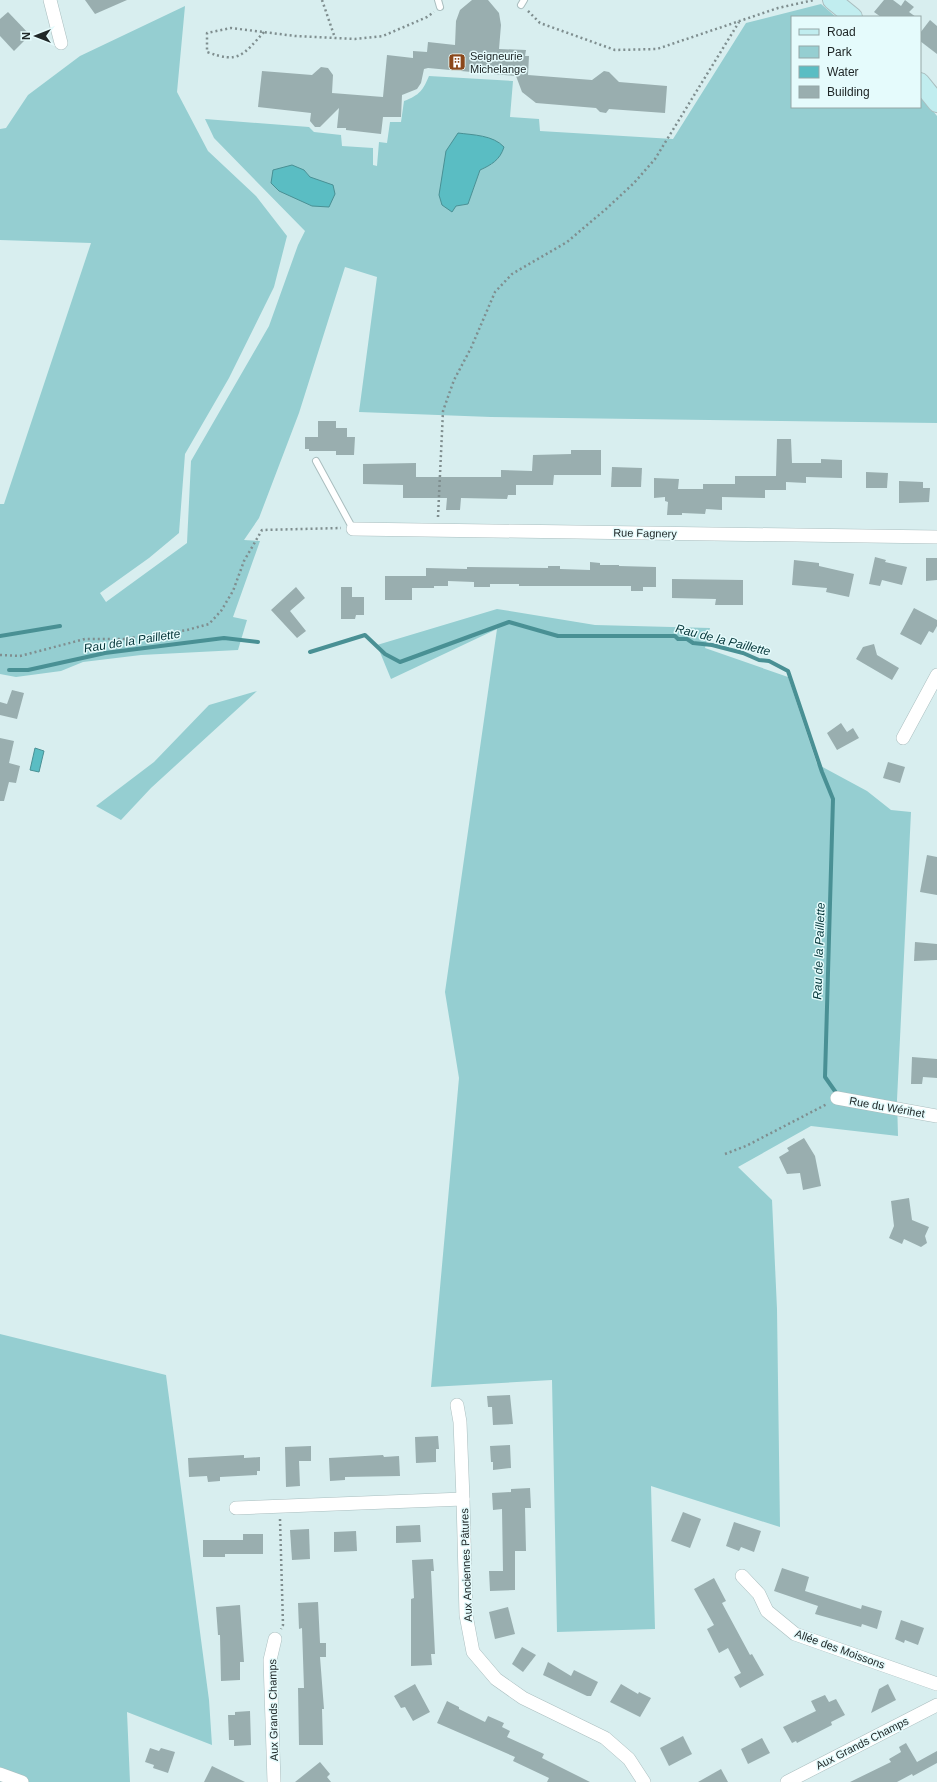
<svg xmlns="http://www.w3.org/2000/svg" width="937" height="1782" font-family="Helvetica,sans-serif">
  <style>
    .green { fill: #95ced1; fill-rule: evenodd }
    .water { fill: #5abdc3; stroke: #499094 }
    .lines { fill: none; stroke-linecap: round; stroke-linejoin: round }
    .stream { stroke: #499094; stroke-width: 4 }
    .building { fill: #99aeaf }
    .lane-casing { stroke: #aabebf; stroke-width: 8 }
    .street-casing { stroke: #aabebf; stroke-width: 14 }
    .secondary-casing { stroke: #aabebf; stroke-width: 20 }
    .path { stroke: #7f8e8f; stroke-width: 2.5; stroke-dasharray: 2 3; stroke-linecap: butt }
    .lane { stroke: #fff; stroke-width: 6 }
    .street { stroke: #fff; stroke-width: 13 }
    .secondary { stroke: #c1edef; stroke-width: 18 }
    .labels { text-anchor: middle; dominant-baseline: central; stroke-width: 3; stroke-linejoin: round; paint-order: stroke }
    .poi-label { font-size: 11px; fill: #202828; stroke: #e5fbfc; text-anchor: start }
    .street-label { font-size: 11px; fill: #202828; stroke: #e5fbfc }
    .water-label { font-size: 12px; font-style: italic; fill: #033437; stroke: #e5fbfc }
  </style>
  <rect width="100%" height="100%" fill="#d8eeef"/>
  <!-- green -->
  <g class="green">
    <path d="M821 4 836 17H792V107H920V95L937 116V423L491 417 359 412 377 277 345 267 299 413 259 518 244 540 260 541 233 617 247 620 238 650 141 655 83 662 61 671 16 677 0 674V504H4L91 243 0 240V129L6 128 28 95 80 56 185 6 177 92 208 151 256 196 287 236 274 287 229 378 185 454 179 533 149 558 100 593 106 602 187 543 191 461 269 326 298 245 305 231 214 138 205 119 309 127 314 132 341 135 342 146 373 148V165L377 166 379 142 387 143 390 122H401L404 101C420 95 423 90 429 76L513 81 510 117 539 119 540 131 673 139 746 23ZM483 137 492 164 480 170 468 204 456 206ZM304 170 310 177 312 206 297 198Z"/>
    <polygon points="497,609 595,625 710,628 705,648 788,677 817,764 867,791 891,810 911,812 897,1100 898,1136 811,1126 738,1167 772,1200 777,1309 780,1527 651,1486 655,1629 557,1632 552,1380 431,1387 459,1078 445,992 497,629 391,679 377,645"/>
    <polygon points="257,691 151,788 121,820 96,806 154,762 209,705"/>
    <polygon points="0,1334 166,1375 209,1700 212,1745 127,1712 130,1782 0,1782"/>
  </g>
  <!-- water -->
  <g class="water">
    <path d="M458 133C473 135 493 135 504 147 500 160 491 165 480 170L468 204 456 206 452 212 442 205 439 195 446 151Z"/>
    <polygon points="292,165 304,170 310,177 333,185 335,194 329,207 312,206 279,191 271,183 273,170"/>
    <polygon points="35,748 44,751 39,772 30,770"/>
  </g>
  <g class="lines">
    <!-- stream -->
    <g class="stream">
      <polyline points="0,636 60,626"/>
      <polyline points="310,652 365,635 385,654 400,662 509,622 558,636 675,636 678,639 687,639 693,643 712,645 743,653 759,660 769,661 788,671 822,772 833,799 825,1077 837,1094"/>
      <polyline points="9,670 28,670 105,653 224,638 258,642"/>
    </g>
  </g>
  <!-- building -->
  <g class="building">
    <polygon points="85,0 127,0 95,14"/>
    <polygon points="472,0 488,0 499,13 501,25 499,49 526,50 525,56 529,56 528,75 592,80 604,71 609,72 619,82 667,86 665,113 609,109 606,113 600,112 596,108 536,103 522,92 516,76 428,68 424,69 421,83 417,89 402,95 401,117 383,117 381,134 346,130 346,128 337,128 339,108 320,127 315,127 310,121 311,113 258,107 262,71 312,75 321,67 328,68 333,75 332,93 383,97 387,55 413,58 413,51 427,52 428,42 455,45 456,21 460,10"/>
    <polygon points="884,0 893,0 901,6 905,0 914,7 909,12 916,17 881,17 874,12"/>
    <polygon points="8,12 30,35 14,51 0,36 0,19"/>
    <polygon points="930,20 937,26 937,54 920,41 920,33"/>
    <polygon points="318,421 336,421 336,428 347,428 347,437 355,437 354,455 336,455 336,451 309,451 309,449 305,449 305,437 318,437"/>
    <polygon points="777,439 791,439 792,463 821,463 821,459 842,460 842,478 806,477 806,483 786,482 786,490 765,490 765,498 722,497 722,510 706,509 705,514 682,513 682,515 667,515 668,502 665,501 665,497 654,498 654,478 679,479 678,489 703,489 703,484 735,484 735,476 776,476"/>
    <polygon points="571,450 601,450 601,475 554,475 553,485 516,485 516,495 508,495 507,499 461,498 460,510 446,510 447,498 403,498 403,485 363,484 363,464 416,463 416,477 501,477 501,470 532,471 533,455 571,454"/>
    <polygon points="612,467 642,468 641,487 611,487"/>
    <polygon points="866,472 888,473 887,488 866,488"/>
    <polygon points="899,481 923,482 923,488 930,488 929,502 899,503"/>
    <polygon points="875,557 886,560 885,562 907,567 902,585 882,580 880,586 869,584"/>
    <polygon points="926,558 937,558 937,580 926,581"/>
    <polygon points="794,560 819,563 819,566 854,574 849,597 826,592 827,588 792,585"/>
    <polygon points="590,562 600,563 600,565 619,565 619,566 656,567 656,587 643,587 643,591 631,591 631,586 519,586 519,584 490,584 490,587 474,587 474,582 448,581 448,586 434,586 434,588 412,588 412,600 385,600 385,576 426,576 426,568 467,569 467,567 548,568 548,566 560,566 560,569 590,570"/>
    <polygon points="672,579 743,580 743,605 715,605 716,599 672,598"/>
    <polygon points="296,587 305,598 290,611 306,631 297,638 271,610"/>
    <polygon points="341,587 352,587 352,597 364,597 364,615 356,615 355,619 341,619"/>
    <polygon points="914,608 937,620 937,626 933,633 929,631 921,645 900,634"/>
    <polygon points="874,644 877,655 899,668 892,680 856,659 863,647"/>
    <polygon points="12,690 24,693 17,719 0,715 0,702 7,704"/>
    <polygon points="841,723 847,732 853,728 859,738 837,750 827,733"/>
    <polygon points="0,738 14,741 9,763 20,766 16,783 9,782 4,801 0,801"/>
    <polygon points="888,762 905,767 900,783 883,778"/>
    <polygon points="927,855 937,857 937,895 920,892"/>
    <polygon points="915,942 937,944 937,960 914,961"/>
    <polygon points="912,1057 937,1059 937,1078 923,1077 922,1084 911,1084"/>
    <polygon points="804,1138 815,1156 821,1186 803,1190 800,1173 787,1174 779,1157 789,1151 787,1148"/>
    <polygon points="909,1198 912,1220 929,1227 925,1236 927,1243 921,1247 904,1239 902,1244 889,1238 894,1226 891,1201"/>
    <polygon points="510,1395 513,1424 493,1425 492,1407 488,1407 487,1396"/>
    <polygon points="438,1436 439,1449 436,1449 436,1462 416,1463 415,1437"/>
    <polygon points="510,1445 511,1468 493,1470 493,1462 491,1462 490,1446"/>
    <polygon points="311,1446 311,1461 299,1461 300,1486 286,1487 285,1447"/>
    <polygon points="244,1455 244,1458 260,1457 260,1471 257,1471 257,1475 220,1477 220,1481 208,1482 207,1476 189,1477 188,1458"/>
    <polygon points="383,1455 384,1457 399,1456 400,1476 345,1477 345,1480 330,1481 329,1458"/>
    <polygon points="530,1488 531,1508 525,1508 526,1551 515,1551 515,1590 490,1591 489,1571 503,1571 502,1509 493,1510 492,1493 511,1492 511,1489"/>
    <polygon points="683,1512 701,1519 690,1548 671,1541"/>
    <polygon points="734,1522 761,1531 754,1552 741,1547 739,1551 726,1546"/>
    <polygon points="420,1525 421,1542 396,1543 396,1526"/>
    <polygon points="309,1529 310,1559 292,1560 290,1530"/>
    <polygon points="356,1531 357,1551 334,1552 334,1532"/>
    <polygon points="243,1534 263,1534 263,1554 225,1554 225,1557 203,1557 203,1540 243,1540"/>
    <polygon points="433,1559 434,1571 431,1571 435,1654 431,1654 432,1665 411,1666 411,1599 414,1598 412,1560"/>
    <polygon points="782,1568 809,1577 805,1591 861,1609 862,1605 882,1611 877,1629 862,1624 861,1627 815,1614 818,1606 774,1591"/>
    <polygon points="714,1578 726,1601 722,1603 750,1655 752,1654 764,1675 740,1688 734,1677 741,1673 728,1648 719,1653 707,1629 714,1625 694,1589"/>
    <polygon points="318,1602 320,1643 326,1643 326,1657 320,1657 324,1709 322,1709 323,1745 299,1745 298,1688 304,1688 302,1628 299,1629 298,1603"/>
    <polygon points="240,1605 244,1662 240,1662 240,1680 221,1681 220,1635 218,1635 216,1607"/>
    <polygon points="508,1607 515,1634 495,1639 489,1612"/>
    <polygon points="901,1620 924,1628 918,1645 905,1640 904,1643 895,1639"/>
    <polygon points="522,1647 536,1655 523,1672 512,1664"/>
    <polygon points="548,1662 571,1676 574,1670 598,1682 591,1696 587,1696 543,1675"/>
    <polygon points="415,1684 430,1712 413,1721 405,1707 401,1708 394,1696"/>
    <polygon points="621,1684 638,1694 639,1692 651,1698 640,1717 610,1702"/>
    <polygon points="888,1684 896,1700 871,1713 879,1689"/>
    <polygon points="825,1695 829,1702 836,1699 845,1715 831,1722 832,1725 797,1743 796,1741 792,1743 783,1727 816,1711 811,1701"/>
    <polygon points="447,1701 459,1707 459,1709 485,1722 488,1716 504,1723 502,1727 510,1731 507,1737 544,1754 542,1758 590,1782 547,1782 549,1778 513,1761 515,1757 437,1723"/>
    <polygon points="250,1711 251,1745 234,1746 234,1740 229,1740 228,1715 235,1715 235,1712"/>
    <polygon points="683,1736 692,1754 669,1766 660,1748"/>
    <polygon points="762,1738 770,1753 748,1764 741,1749"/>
    <polygon points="906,1743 917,1762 937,1751 937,1763 913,1776 912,1774 897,1782 850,1782 891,1762 889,1759 901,1752 899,1747"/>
    <polygon points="150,1748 159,1751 161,1748 175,1752 168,1773 153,1768 154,1765 145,1762"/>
    <polygon points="320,1762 330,1774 327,1777 331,1782 295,1782"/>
    <polygon points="212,1766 245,1782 204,1782"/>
    <polygon points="721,1769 728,1782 698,1782"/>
  </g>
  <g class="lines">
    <defs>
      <g id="lane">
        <polyline points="438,0 440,7"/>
        <polyline points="521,5 524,0"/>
        <polyline points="316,461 353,529"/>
      </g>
      <g id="street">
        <polyline points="50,0 61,43"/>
        <polyline points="353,529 937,537"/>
        <polyline points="903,738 937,675"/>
        <polyline points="837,1098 937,1116"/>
        <polyline points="457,1405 460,1422 463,1499 466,1615 473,1652 496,1679 523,1698 605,1738 629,1759 644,1782"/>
        <polyline points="236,1508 463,1499"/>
        <polyline points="742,1576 759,1594 767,1611 795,1634 937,1684"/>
        <polyline points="0,1774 22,1782"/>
        <polyline points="274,1782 270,1660 275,1639"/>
        <polyline points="787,1782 937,1705"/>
      </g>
      <g id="secondary">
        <polyline points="832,0 853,17"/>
        <polyline points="920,82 937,103"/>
      </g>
    </defs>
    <!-- lane casing -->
    <use href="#lane" class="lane-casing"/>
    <!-- street casing -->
    <use href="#street" class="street-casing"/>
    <!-- secondary casing -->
    <use href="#secondary" class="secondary-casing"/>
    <!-- path -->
    <g class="path">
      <polyline points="322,0 335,38"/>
      <polyline points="528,11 540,23 615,50 657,49 778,8 814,0"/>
      <path d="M264 32C243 55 239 64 207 52V33L231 28 295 36 355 39 383 36 427 17 434 12"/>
      <polyline points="438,517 443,411 454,380 471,348 495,292 512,274 567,242 606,209 634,183 655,159 739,22"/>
      <polyline points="0,655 20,656 85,639 124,639 187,630 209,624 221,611 233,591 244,561 262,530 341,528"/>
      <polyline points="725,1154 746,1146 827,1104"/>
      <polyline points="280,1519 283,1625 281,1629"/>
    </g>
    <!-- lane -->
    <use href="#lane" class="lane"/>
    <!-- street -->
    <use href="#street" class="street"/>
    <!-- secondary -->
    <use href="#secondary" class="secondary"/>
  </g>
  <!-- icons -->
  <defs>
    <symbol id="building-square" viewBox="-11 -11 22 22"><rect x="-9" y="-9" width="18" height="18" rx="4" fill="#8b471a" stroke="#e5fbfc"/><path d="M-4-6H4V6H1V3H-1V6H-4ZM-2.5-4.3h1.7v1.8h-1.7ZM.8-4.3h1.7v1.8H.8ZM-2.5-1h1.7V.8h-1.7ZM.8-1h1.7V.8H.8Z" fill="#fff"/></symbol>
  </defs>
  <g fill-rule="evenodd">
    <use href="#building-square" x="447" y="52" width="20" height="20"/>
  </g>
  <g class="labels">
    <!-- poi labels -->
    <g class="poi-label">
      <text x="470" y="56">Seigneurie<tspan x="470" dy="13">Michelange</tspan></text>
    </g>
    <!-- street labels -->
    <g class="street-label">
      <text transform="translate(645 533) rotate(1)">Rue Fagnery</text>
      <text transform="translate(887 1107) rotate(10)">Rue du Wérihet</text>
      <text transform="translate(466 1565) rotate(-92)">Aux Anciennes Pâtures</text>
      <text transform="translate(840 1649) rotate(20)">Allée des Moissons</text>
      <text transform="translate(273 1710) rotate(-91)">Aux Grands Champs</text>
      <text transform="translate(862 1743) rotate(-27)">Aux Grands Champs</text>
    </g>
    <!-- water labels -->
    <g class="water-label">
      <text transform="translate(723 640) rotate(14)">Rau de la Paillette</text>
      <text transform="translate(132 641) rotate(-9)">Rau de la Paillette</text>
      <text transform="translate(819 951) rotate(-88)">Rau de la Paillette</text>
    </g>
  </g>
  <!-- legend -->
  <rect x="791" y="16" width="130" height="92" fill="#e5fbfc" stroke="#96a7a7"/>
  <rect x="799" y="29" width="20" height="6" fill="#c1edef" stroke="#96a7a7"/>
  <text x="827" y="36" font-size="12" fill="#202828">Road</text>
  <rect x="799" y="46" width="20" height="12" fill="#95ced1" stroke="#96a7a7"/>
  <text x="827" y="56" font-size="12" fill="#202828">Park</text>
  <rect x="799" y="66" width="20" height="12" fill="#5abdc3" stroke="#96a7a7"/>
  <text x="827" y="76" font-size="12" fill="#202828">Water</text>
  <rect x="799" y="86" width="20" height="12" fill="#99aeaf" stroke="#96a7a7"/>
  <text x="827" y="96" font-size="12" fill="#202828">Building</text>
  <!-- north arrow -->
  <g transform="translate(36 36) rotate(270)" stroke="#e5fbfc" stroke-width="3" paint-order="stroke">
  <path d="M0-3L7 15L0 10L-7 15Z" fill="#202828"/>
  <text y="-6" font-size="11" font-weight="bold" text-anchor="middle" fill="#202828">N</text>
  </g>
</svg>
